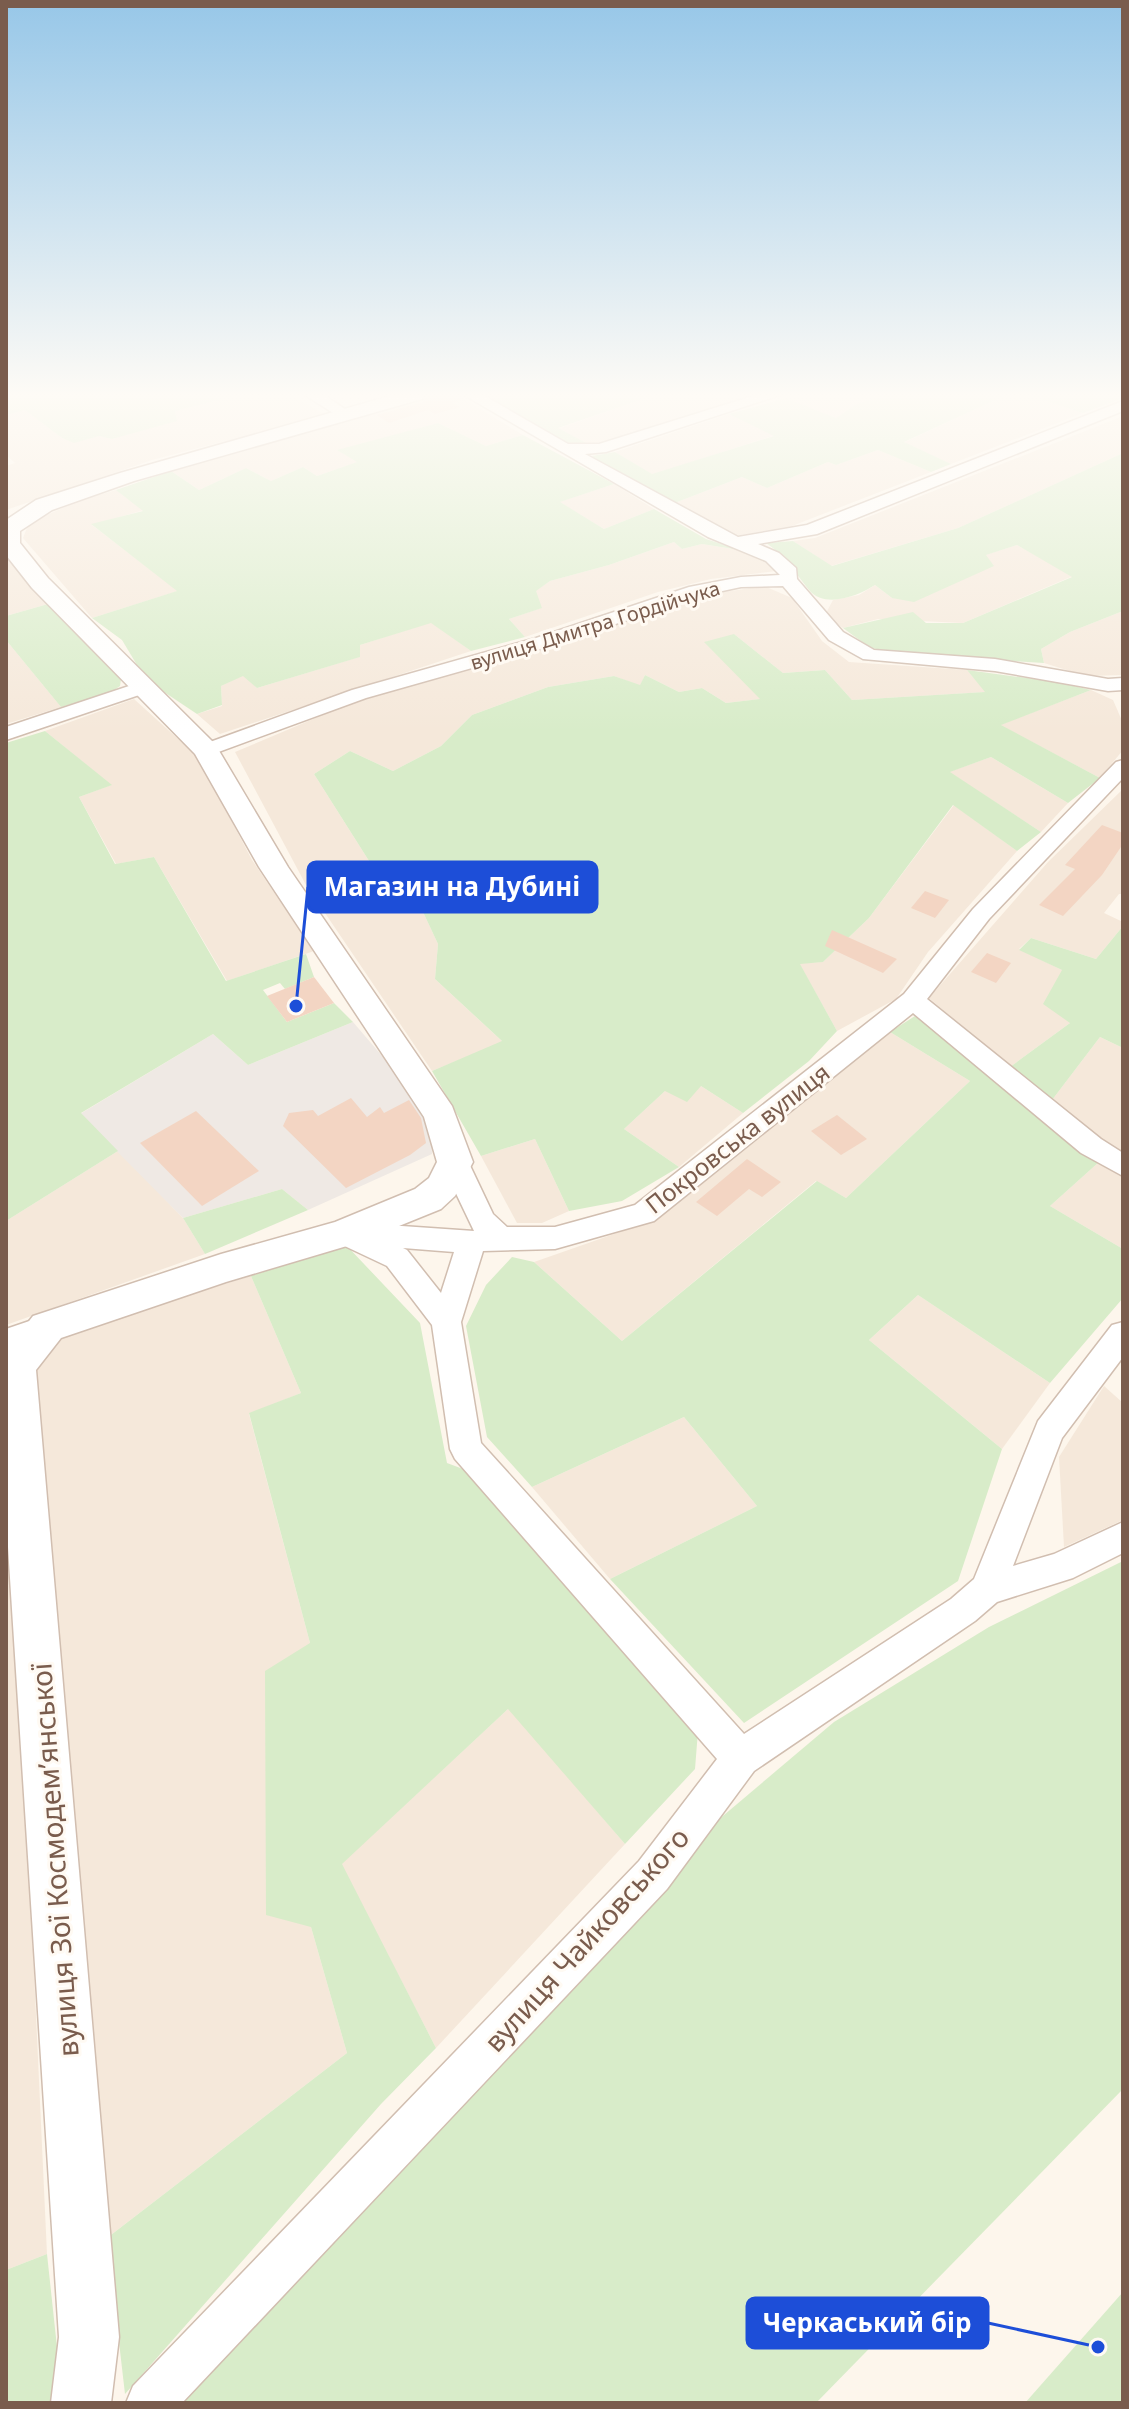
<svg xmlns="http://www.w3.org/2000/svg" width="1129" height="2409" font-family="'Noto Sans',sans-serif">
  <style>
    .residential { fill: #f5e8da }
    .industrial { fill: #efe9e4 }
    .green { fill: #d8ecc9 }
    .building { fill: #f3d5c3 }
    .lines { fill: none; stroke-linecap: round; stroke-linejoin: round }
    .minor-casing { stroke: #d1beb0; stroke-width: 3 }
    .tertiary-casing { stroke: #d1beb0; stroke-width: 3 }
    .minor { fill: #fff; fill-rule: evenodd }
    .tertiary { fill: #fff; fill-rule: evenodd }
    .labels { text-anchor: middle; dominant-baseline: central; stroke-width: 6; stroke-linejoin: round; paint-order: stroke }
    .far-street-label { font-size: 20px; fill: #7a5c4d; stroke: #fffaf3 }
    .street-label { font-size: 24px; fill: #7a5c4d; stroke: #fffaf3 }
    .near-street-label { font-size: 28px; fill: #7a5c4d; stroke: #fffaf3 }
    .leader { fill: none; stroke: #1d4ed8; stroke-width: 3 }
    .callout-dot { fill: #1d4ed8; stroke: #fffaf3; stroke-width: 3 }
    .callout { fill: #1d4ed8; stroke: #1d4ed8; stroke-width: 3 }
    .callout-label { font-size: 26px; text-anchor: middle; font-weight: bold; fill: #fff }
  </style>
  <rect width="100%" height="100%" fill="#fdf6ec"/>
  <!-- residential -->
  <g class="residential">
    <polygon points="238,395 291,395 326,415 152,460 6,510 6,466 15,463 6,455 6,415 25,410 62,438 74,442 99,436 112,439 177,420 175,411"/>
    <polygon points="443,395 457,395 523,435 486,446 438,423 339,451 358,462 317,476 303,467 271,481 246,468 199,490 171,471"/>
    <polygon points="655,395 752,395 623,438 588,444 557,429"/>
    <polygon points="793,395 881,395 855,405 836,418 786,398"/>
    <polygon points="1006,395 1028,395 1083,413 951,464 903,443"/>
    <polygon points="729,414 775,435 652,475 615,452"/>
    <polygon points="1123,416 1123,453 958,528 831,566 793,541 815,538"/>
    <polygon points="878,450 931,472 792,526 735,536 672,504 742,477 767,488 828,462 836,465"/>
    <polygon points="614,484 654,509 604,529 559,502"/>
    <polygon points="116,490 144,510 92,525 178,591 92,618 23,538 29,523 78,501"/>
    <polygon points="674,542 682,549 702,544 740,550 765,561 776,571 711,579 658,592 525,637 509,619 541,608 535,591 550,581 609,565"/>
    <polygon points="1017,545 1073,576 963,623 878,619 843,628 825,615 833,600 859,595 875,585 892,598 993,566 985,555"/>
    <polygon points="7,558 48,604 6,616"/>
    <polygon points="764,586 792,598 822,641 849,662 967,670 986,692 852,700 825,670 783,673 734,634 761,699 726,703 702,688 679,692 645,675 640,686 614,676 548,687 472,715 441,746 393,771 350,751 314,774 376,872 423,912 438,944 435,979 503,1042 432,1071 306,885 235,752 344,706 704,595"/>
    <polygon points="1123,611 1123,675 1086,676 1044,663 1041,649 1070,632"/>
    <polygon points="431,622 471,651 220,734 197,714 222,706 221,686 243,675 257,688 359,657 360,645"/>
    <polygon points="6,640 61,707 6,724"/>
    <polygon points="1091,690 1113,700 1123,723 1123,750 1100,778 1000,725"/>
    <polygon points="134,699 198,757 252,860 314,951 227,981 154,857 116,864 79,797 111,785 45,731"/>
    <polygon points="991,757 1068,803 1041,832 949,772"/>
    <polygon points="1123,789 1123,894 1119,894 1104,913 1123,922 1123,926 1096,959 1031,938 1019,949 1062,970 1070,1023 1010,1067 929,998 1048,862"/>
    <polygon points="954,805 1017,851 928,952 896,999 837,1031 799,963 823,962 869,918"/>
    <polygon points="890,1032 970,1081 846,1198 816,1181 622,1341 534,1262 657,1219"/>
    <polygon points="1100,1037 1123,1048 1123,1153 1049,1104"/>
    <polygon points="701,1086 743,1113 679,1167 624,1129 665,1091"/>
    <polygon points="535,1139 569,1211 542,1223 517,1223 481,1156"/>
    <polygon points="118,1151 183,1218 205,1254 6,1325 6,1221"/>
    <polygon points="1099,1162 1123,1177 1123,1249 1050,1206"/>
    <polygon points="251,1276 301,1393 249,1414 310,1643 311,1927 347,2053 107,2238 32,1365 45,1346 71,1331"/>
    <polygon points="918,1295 1050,1383 1002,1449 869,1340"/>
    <polygon points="1104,1386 1123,1403 1123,1520 1064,1547 1059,1457"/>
    <polygon points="684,1417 757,1506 610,1579 532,1487"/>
    <polygon points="10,1451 47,2254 6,2270 6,1453"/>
    <polygon points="509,1708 625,1844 436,2048 341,1864"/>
  </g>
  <!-- industrial -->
  <polygon class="industrial" points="353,1022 430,1112 432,1154 308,1210 282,1189 183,1218 80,1114 213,1034 248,1065"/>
  <!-- green -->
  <g class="green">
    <polygon points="6,395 238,395 175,411 177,421 112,439 99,436 74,443 62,438 25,410 6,415"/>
    <polygon points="482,395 655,395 558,428 588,444 565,444"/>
    <polygon points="881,395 1006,395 904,442 951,464 931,472 878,450 836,465 828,462 767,488 742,477 672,504 605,468 592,456 615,452 652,474 774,436 729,414 786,398 836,418 855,405"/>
    <polygon points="1028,395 1123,395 1123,398 1083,413"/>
    <polygon points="438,423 486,446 523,435 614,484 560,502 604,529 654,509 706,539 740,550 702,544 682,549 674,542 609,565 550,581 536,591 542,608 509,619 525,637 471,651 431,623 360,645 360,657 257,688 243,676 221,686 222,705 197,714 146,680 122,640 92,618 177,591 91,524 143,511 116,490 171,471 199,490 246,468 271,481 303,467 317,476 357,462 337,450"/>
    <path d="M1123 453V611L1070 632 1041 649 1044 663 890 653 869 647 843 628 913 612 926 623H963L1072 577 1017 545 986 555 994 566 914 602 892 598 875 585C858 596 825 609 809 590 793 570 788 558 766 543L793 541 832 566 958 528Z"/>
    <polygon points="48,604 96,649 121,679 120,686 110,693 61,707 6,640 6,616"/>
    <polygon points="734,634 783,673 825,670 852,700 985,692 967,670 1056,682 1091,690 1001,725 1100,778 1068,803 991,757 950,772 1041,832 1017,851 953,805 869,918 823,962 800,964 837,1031 809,1061 743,1113 701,1086 687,1102 665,1091 624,1129 679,1167 622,1201 569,1211 535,1139 481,1156 432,1071 502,1041 435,979 438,944 423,912 376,872 314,774 350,751 393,771 441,746 472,715 548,687 614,676 640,685 645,675 679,692 702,688 726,703 760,699 704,642"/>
    <polygon points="45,731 112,785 79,797 115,864 154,857 226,981 306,954 314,977 285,989 280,983 263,990 287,1022 334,1003 353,1022 248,1065 213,1034 81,1113 118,1151 6,1221 6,743"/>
    <polygon points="1123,926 1123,1048 1100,1037 1049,1104 1010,1067 1070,1023 1043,1004 1062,970 1019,950 1031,938 1096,959"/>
    <polygon points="915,1016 1099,1162 1050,1206 1123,1249 1123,1298 1050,1383 918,1295 869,1340 1002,1449 958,1581 744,1723 610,1579 757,1506 684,1417 532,1487 487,1437 466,1326 486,1285 512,1257 534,1262 622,1341 817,1181 846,1198 970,1081 890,1032"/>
    <polygon points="282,1189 308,1210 205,1254 183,1218"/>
    <polygon points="346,1245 420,1323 447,1463 471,1472 698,1731 695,1769 625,1844 508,1709 342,1864 436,2048 381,2104 125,2394 107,2238 347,2053 311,1927 266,1915 265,1671 310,1643 249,1413 301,1393 251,1276"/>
    <polygon points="1123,1561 1123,2089 816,2403 150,2403 653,1875 834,1722 989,1627"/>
    <polygon points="47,2254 63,2403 6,2403 6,2270"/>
    <polygon points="1123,2292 1123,2403 1025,2403"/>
  </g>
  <!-- building -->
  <g class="building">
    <polygon points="428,395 461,395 462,399 452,403 460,407 435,414 428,410 389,423 377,415 423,402"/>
    <polygon points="1102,825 1123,833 1123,844 1102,875 1063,916 1039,905 1075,869 1065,865"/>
    <polygon points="925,891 949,900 935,918 911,908"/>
    <polygon points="832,930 897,959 883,973 825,946"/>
    <polygon points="987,953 1011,963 996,983 971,972"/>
    <polygon points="314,977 334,1003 287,1022 267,996"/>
    <polygon points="351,1098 367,1117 380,1107 384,1113 409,1100 421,1118 426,1143 410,1155 346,1188 283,1126 289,1113 313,1110 318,1116"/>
    <polygon points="196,1111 259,1171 202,1206 140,1143"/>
    <polygon points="837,1115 867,1139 841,1155 811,1131"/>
    <polygon points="747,1159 781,1182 762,1197 749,1189 717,1216 696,1202"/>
  </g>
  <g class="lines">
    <defs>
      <g id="minor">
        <polygon points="305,395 324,395 354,415 351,418 341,418"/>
        <polygon points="464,395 483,395 568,444 599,444 756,395 780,395 606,452 585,454 738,537 807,525 1123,401 1123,411 817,534 758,544 779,553 796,568 797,579 843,632 874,650 995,659 1108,679 1123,678 1123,690 1108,691 995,671 863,659 829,640 783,586 741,587 699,596 550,646 366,698 213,754 199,754 196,750 199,746 352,690 536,638 689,587 741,577 780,575 766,561 708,537"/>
        <polygon points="141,682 151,688 148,692 6,740 6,727"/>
        <path d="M1123 760V778L989 919 927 999 1101 1139 1123 1153V1176L1081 1153 913 1013 654 1221 555 1249 483 1251 461 1322 481 1443 744 1734 951 1599 974 1579 1038 1421 1112 1325 1123 1322V1357L1062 1438 1013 1566 1054 1554 1123 1522V1553L1073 1578 997 1602 975 1621 754 1771 667 1889 182 2403H126L133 2386 639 1861 717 1759 455 1459 450 1449 432 1325 387 1266 334 1241 330 1233 334 1225 344 1222 474 1231 441 1162 445 1155 455 1152 465 1155 493 1214 507 1227H555L635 1205 904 994 973 909 1116 762ZM403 1248 454 1252 441 1293 407 1250Z"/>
        <polygon points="47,1315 58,1318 62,1327 58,1336 6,1353 6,1329"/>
      </g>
      <polygon id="tertiary" points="393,395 425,395 422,399 134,481 52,510 20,531 20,543 48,578 215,744 288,867 452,1106 473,1162 455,1196 441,1209 357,1243 226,1282 61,1338 36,1370 119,2337 111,2403 51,2403 59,2337 6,1516 6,1351 33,1316 221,1254 335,1222 415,1189 429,1178 437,1162 424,1117 259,867 195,754 32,588 6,555 6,520 36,500 120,473"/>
    </defs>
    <!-- minor casing -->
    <use href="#minor" class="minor-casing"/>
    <!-- tertiary casing -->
    <use href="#tertiary" class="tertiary-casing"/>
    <!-- minor -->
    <use href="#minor" class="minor"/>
    <!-- tertiary -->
    <use href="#tertiary" class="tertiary"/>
  </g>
  <!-- sky -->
  <linearGradient id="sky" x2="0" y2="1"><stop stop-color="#97c7e8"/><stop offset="0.54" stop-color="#fefbf6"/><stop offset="1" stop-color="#fefbf6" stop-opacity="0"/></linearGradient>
  <rect width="1129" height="732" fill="url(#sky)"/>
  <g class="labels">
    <!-- far-street labels -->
    <g class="far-street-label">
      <text transform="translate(595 625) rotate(-17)">вулиця Дмитра Гордійчука</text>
    </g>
    <!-- street labels -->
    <g class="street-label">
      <text transform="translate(737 1138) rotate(-38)">Покровська вулиця</text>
    </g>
    <!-- near-street labels -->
    <g class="near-street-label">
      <text transform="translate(54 1860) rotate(-94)">вулиця Зої Космодемʼянської</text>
      <text transform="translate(586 1939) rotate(-48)">вулиця Чайковського</text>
    </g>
  </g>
  <!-- callouts -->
  <path class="leader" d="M296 1006L308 887M1098 2347L988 2323"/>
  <g class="callout-dot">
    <circle cx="296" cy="1006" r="8"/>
    <circle cx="1098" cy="2347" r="8"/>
  </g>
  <g class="callout">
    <rect x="308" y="862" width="289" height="50" rx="8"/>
    <rect x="747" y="2298" width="241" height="50" rx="8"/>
  </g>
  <g class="callout-label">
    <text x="452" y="896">Магазин на Дубині</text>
    <text x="867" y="2332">Черкаський бір</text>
  </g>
  <!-- border -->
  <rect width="1129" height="2409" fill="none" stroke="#7a5c4d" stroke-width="16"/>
</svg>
